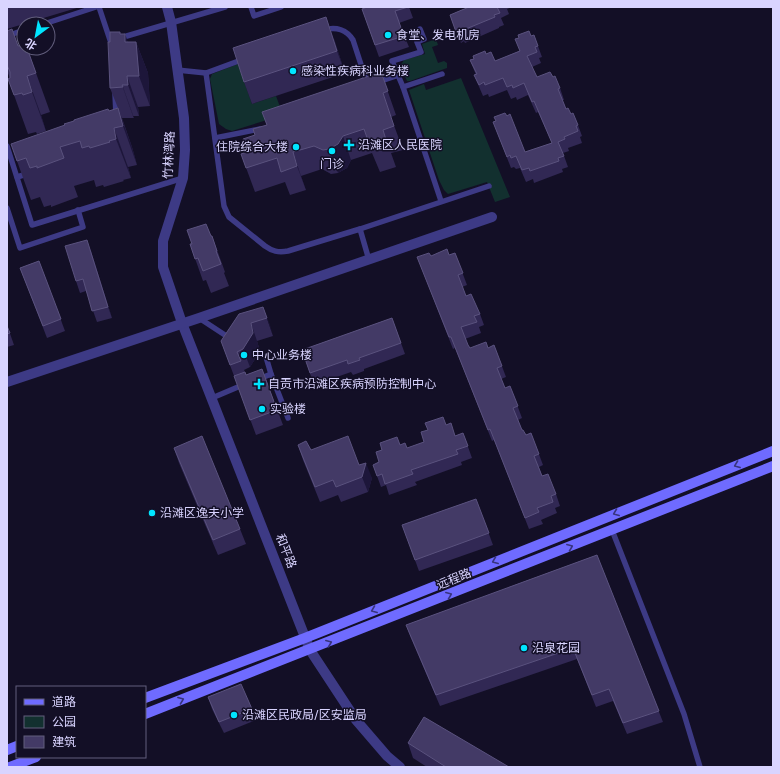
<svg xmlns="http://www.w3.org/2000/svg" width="780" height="774" font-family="'DM Sans','Noto Sans SC',sans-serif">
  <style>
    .green { fill: #12302f }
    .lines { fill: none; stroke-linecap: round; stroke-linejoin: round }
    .service { stroke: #3d3a85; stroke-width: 5.5 }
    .minor { stroke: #3d3a85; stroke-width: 10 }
    .secondary { stroke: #6f6bff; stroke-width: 10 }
    .wall { fill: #312854 }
    .shaded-wall { fill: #1d163a }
    .building { fill: #433a66; stroke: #5a527e }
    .oneway { stroke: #38347d }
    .poi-dot { fill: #00e5ff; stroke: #130f26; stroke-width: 1.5 }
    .labels { text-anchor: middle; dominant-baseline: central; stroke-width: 3; stroke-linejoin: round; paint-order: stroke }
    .poi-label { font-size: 12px; fill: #d9d4ff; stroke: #130f26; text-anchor: start }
    .street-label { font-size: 12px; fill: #d9d4ff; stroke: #130f26 }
  </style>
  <rect width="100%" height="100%" fill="#130f26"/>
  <!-- green -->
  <g class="green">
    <polygon points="436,39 438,45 432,47 438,63 444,61 447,63 447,68 410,81 407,81 404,74 402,74 400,66 404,60 425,54 422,44"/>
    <polygon points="238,64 252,104 276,96 283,115 232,131 226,129 219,124 210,79 212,74"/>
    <polygon points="461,78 510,197 495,202 487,182 448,194 444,190 439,180 409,90 424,84 426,90"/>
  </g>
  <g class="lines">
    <!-- service -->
    <g class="service">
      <polyline points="99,7 111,43"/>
      <polyline points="251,7 254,16 281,7"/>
      <polyline points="44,24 96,7"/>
      <polyline points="420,29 424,39 417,42 421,52 392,61 403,87 441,201"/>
      <path d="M324 30C336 26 347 30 353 40L367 83"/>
      <polyline points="7,36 24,30"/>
      <polyline points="120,38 225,7"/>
      <path d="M244 59 206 73 224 206 229 217 265 246C272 251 278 253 288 251L360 229 369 260"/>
      <polyline points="177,70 206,73"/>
      <polyline points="378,82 399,75"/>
      <polyline points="403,87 442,74"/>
      <polyline points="115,94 116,115"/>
      <polyline points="215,138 260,129"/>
      <polyline points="7,146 32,225 183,178"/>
      <polyline points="17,177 30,173"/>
      <polyline points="7,208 20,248 83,227 78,210"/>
      <polyline points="360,229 489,186"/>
      <polyline points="199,318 231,339"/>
      <polyline points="266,357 271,374"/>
      <polyline points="259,379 271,374 288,418"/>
      <polyline points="212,398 245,384"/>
      <polyline points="612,530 684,714 700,767"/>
    </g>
    <!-- minor -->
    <g class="minor">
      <polyline points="167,7 171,22 184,118 185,150 183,178 163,241 163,267 182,323 310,650 356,720 387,756 400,767"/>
      <polyline points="7,382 199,318 492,217"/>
    </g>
    <!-- secondary -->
    <g class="secondary">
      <polyline points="145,698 305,638 773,451"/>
      <polyline points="145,714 773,466"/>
      <polyline points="7,750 17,746"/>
      <polyline points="10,767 36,757"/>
    </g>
  </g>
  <!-- wall -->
  <g class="wall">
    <polygon points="7,7 80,7 7,29"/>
    <polygon points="409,7 413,18 399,23 409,47 379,57 362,9"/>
    <polygon points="469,7 512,7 507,9 509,14 501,18 504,25 499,27 499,28 465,43 464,41 461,43 450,15"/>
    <polygon points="7,31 18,46 27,48 50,112 41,115 46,131 37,134 36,132 28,134 14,95 10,78 7,71"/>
    <polygon points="120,32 120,34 128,42 136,42 148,73 150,106 138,107 139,116 133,116 134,118 122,118 132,147 137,165 128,167 131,178 123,180 124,181 104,187 103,185 96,187 94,180 74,186 78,197 51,207 51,205 44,207 40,197 31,200 17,161 109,111 118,108 110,88 110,42"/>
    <polygon points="534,35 542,57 539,58 541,63 532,67 537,77 553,77 560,88 564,100 562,100 566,109 571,114 578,125 582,136 580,137 582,143 568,148 569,151 563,153 568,167 562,169 563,172 534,183 533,179 526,182 520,168 516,169 514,167 511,168 493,122 525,152 552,143 538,112 536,113 528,95 517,100 516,97 511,99 507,90 489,97 488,94 483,96 474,75 476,75 470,60 486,54 495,61 519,51 531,36"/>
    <polygon points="334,39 345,73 252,104 244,82"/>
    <polygon points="381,72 396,115 391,117 403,150 391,153 396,167 380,172 372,153 351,160 347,168 338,173 331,174 322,169 301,176 306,190 290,195 285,182 255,192 241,154 247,152 267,125"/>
    <polygon points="212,236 225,272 224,273 229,286 211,293 206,280 203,281 190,244"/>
    <polygon points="91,251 112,318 97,322 86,291 80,293 76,281"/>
    <polygon points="455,253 467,285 462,287 466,296 480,314 484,325 479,327 481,333 465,339 468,345 470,348 488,348 494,345 506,377 501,379 505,388 510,386 522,418 518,420 522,430 526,435 531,433 543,465 539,467 542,476 556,494 560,506 555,508 557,513 541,520 543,524 529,529 494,440 492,441 455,348 453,349 417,257 431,256 449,255"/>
    <polygon points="39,261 65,331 47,338 20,268"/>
    <polygon points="263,307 273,336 257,341 260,351 250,367 244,370 246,375 262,369 283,425 256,435 221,341"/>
    <polygon points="392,318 405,354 364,369 364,371 353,375 351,372 314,385 302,350"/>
    <polygon points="7,325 14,345 7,347"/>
    <polygon points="446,425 455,436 463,433 472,458 461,462 462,465 415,482 417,485 389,495 386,485 381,487 373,465 379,462 382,450 400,445 407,448 424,442"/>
    <polygon points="298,445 311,450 359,465 372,478 368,492 341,502 338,495 320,502 303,460"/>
    <polygon points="174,448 240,529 246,544 218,555 179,463"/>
    <polygon points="476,499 493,545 419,571 402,525"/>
    <polygon points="597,555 663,722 627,734 613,701 596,707 577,659 440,706 410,636 406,625"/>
    <polygon points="208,697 252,709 256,720 224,733 212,709"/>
    <polygon points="408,743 509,767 427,767 413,758"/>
  </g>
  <!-- shaded-wall -->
  <g class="shaded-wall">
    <polygon points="326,17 334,39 345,73 337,51"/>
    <polygon points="125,34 136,64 125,42"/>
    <polygon points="136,42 148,73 150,106 139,76"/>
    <polygon points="27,76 41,115 46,131 32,92"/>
    <polygon points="127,76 138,107 139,116 128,85"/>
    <polygon points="122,85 133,116 134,118 123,87"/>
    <polygon points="118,108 132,147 137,165 123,126"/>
    <polygon points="114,128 128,167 131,178 116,139"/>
    <polygon points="343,136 351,160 347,168 338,173 329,149"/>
    <polygon points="293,152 301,176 306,190 297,166"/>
    <polygon points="87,240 91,251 112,318 108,307"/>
    <polygon points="263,307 270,325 273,336 267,318"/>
    <polygon points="251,323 257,341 260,351 250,367 243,349"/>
    <polygon points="366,463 372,478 368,492 362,477"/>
  </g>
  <!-- building -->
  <g class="building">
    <polygon points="367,7 408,7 395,11 404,36 375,45 362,9"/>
    <polygon points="469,7 497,7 500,13 494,15 495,17 461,31 460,30 456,32 450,15"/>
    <polygon points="326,17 337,51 244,82 233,48"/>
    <polygon points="12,29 18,46 24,44 24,48 27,48 36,73 27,76 32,92 23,95 22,93 14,95 8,79 10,78 10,72 7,65 7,31"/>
    <polygon points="529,31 531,36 534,35 538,46 535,47 537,52 527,56 537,77 550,72 553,77 555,76 560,88 558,89 566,109 568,108 571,114 573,113 578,125 576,126 578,131 564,137 565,139 558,142 564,156 558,158 559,161 530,171 529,168 522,170 516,156 511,158 510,155 507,157 493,122 496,121 494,117 505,113 507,116 510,114 525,152 552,143 534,101 532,102 524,83 513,88 512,85 507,87 503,78 485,85 484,82 479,85 474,75 477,74 470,60 474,59 473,56 485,51 486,54 491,52 495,61 520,51 515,39 519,38 518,35"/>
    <polygon points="110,32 120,32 120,34 125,34 125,42 136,42 139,76 127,76 128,85 122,85 123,87 110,88 108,42 110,42"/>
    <polygon points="381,72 388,91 383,93 394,126 383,130 387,143 371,149 364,129 343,136 338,144 329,149 323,150 314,146 293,152 297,166 281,172 277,158 246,168 241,154 247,152 243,139 255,135 253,129 267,125 262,112"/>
    <polygon points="118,108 123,126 114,128 116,139 109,141 110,142 90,148 89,146 82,148 80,141 60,147 64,158 37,168 37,166 30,168 26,158 17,161 11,144 65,125 64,124 74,121 74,120 108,109 109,111"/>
    <polygon points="206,224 211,236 212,236 217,251 216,251 221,264 203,271 198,258 195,259 190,244 192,244 187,230"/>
    <polygon points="87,240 108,307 92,311 83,279 76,281 65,246"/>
    <polygon points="447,249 449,255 455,253 463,273 458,275 466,296 471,294 480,314 474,316 477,322 461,327 468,345 470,348 486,342 488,348 494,345 502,366 497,368 505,388 510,386 518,406 513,408 522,430 523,430 526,435 531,433 539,454 534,456 542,476 548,474 556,494 551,496 553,502 537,508 539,512 525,518 490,429 488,430 451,337 449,337 417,257 429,253 431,256"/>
    <polygon points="39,261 61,319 43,326 20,268"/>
    <polygon points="263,307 267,318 251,323 253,333 243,349 237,352 241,361 230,365 221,341 239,314"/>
    <polygon points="392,318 401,343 359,358 360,360 348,364 347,360 310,373 302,350"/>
    <polygon points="7,326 10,333 7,334"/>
    <polygon points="262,369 277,410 250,420 234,376 245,372 246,375"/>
    <polygon points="443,417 446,425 451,423 455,436 463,433 468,446 456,450 458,454 411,470 413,474 385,484 382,474 377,476 373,465 379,462 376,452 382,450 380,443 397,437 400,445 405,443 407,448 424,442 421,432 428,430 425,423"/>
    <polygon points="202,436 240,529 213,540 174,448"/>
    <polygon points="348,436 359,465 366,463 362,477 336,487 333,480 315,487 298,445 306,441 311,450"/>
    <polygon points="476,499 489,533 415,560 402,525"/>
    <polygon points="597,555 659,711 623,723 609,689 592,695 573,648 436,695 406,625"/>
    <polygon points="241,684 252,709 219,722 208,697"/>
    <polygon points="424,717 509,767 446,767 408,743"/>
  </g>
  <!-- one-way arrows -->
  <defs><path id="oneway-chevron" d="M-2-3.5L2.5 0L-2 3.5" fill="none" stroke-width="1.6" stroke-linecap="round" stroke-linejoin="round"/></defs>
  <g class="oneway">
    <use href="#oneway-chevron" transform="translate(737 465) rotate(159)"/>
    <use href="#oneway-chevron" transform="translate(616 513) rotate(158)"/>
    <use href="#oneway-chevron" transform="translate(570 547) rotate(-22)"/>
    <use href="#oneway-chevron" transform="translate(495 561) rotate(158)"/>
    <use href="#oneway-chevron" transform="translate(449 595) rotate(-22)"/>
    <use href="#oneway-chevron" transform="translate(374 610) rotate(158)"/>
    <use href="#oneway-chevron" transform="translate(329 643) rotate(-22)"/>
    <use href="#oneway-chevron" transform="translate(181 700) rotate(-21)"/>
  </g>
  <!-- markers -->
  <g class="poi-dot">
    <circle cx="388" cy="35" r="4"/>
    <circle cx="293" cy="71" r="4"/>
    <path d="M347 139h4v4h4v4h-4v4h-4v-4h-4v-4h4z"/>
    <circle cx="296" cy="147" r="4"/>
    <circle cx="332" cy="151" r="4"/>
    <circle cx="244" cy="355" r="4"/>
    <path d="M257 378h4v4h4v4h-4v4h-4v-4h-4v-4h4z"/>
    <circle cx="262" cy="409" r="4"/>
    <circle cx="152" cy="513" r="4"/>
    <circle cx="524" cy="648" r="4"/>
    <circle cx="234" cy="715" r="4"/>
  </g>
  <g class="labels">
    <!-- poi labels -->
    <g class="poi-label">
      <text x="396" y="35">食堂、发电机房</text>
      <text x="301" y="71">感染性疾病科业务楼</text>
      <text x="358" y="145">沿滩区人民医院</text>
      <text x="288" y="147" text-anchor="end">住院综合大楼</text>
      <text x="332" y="164" text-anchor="middle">门诊</text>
      <text x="252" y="355">中心业务楼</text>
      <text x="268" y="384">自贡市沿滩区疾病预防控制中心</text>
      <text x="270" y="409">实验楼</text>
      <text x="160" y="513">沿滩区逸夫小学</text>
      <text x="532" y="648">沿泉花园</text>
      <text x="242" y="715">沿滩区民政局/区安监局</text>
    </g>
    <!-- street labels -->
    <g class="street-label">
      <text transform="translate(169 155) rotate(-87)">竹林湾路</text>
      <text transform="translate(286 551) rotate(69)">和平路</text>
      <text transform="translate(454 579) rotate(-22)">远程路</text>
    </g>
  </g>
  <!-- border -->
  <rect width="780" height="774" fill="none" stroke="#d9d4ff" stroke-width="16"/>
  <!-- legend -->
  <rect x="16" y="686" width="130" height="72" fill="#130f26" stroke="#625e7d"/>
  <rect x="24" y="699" width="20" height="6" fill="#6f6bff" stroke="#625e7d"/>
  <text x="52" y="706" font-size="12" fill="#d9d4ff">道路</text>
  <rect x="24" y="716" width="20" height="12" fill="#12302f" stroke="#625e7d"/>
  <text x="52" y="726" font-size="12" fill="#d9d4ff">公园</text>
  <rect x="24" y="736" width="20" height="12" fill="#433a66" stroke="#625e7d"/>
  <text x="52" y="746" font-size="12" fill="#d9d4ff">建筑</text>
  <!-- north arrow -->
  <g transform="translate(36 36) rotate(212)"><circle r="19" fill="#130f26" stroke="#625e7d"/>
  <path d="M0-3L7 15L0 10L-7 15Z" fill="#00e5ff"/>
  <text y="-6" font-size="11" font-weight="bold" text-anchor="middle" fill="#d9d4ff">北</text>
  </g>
</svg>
